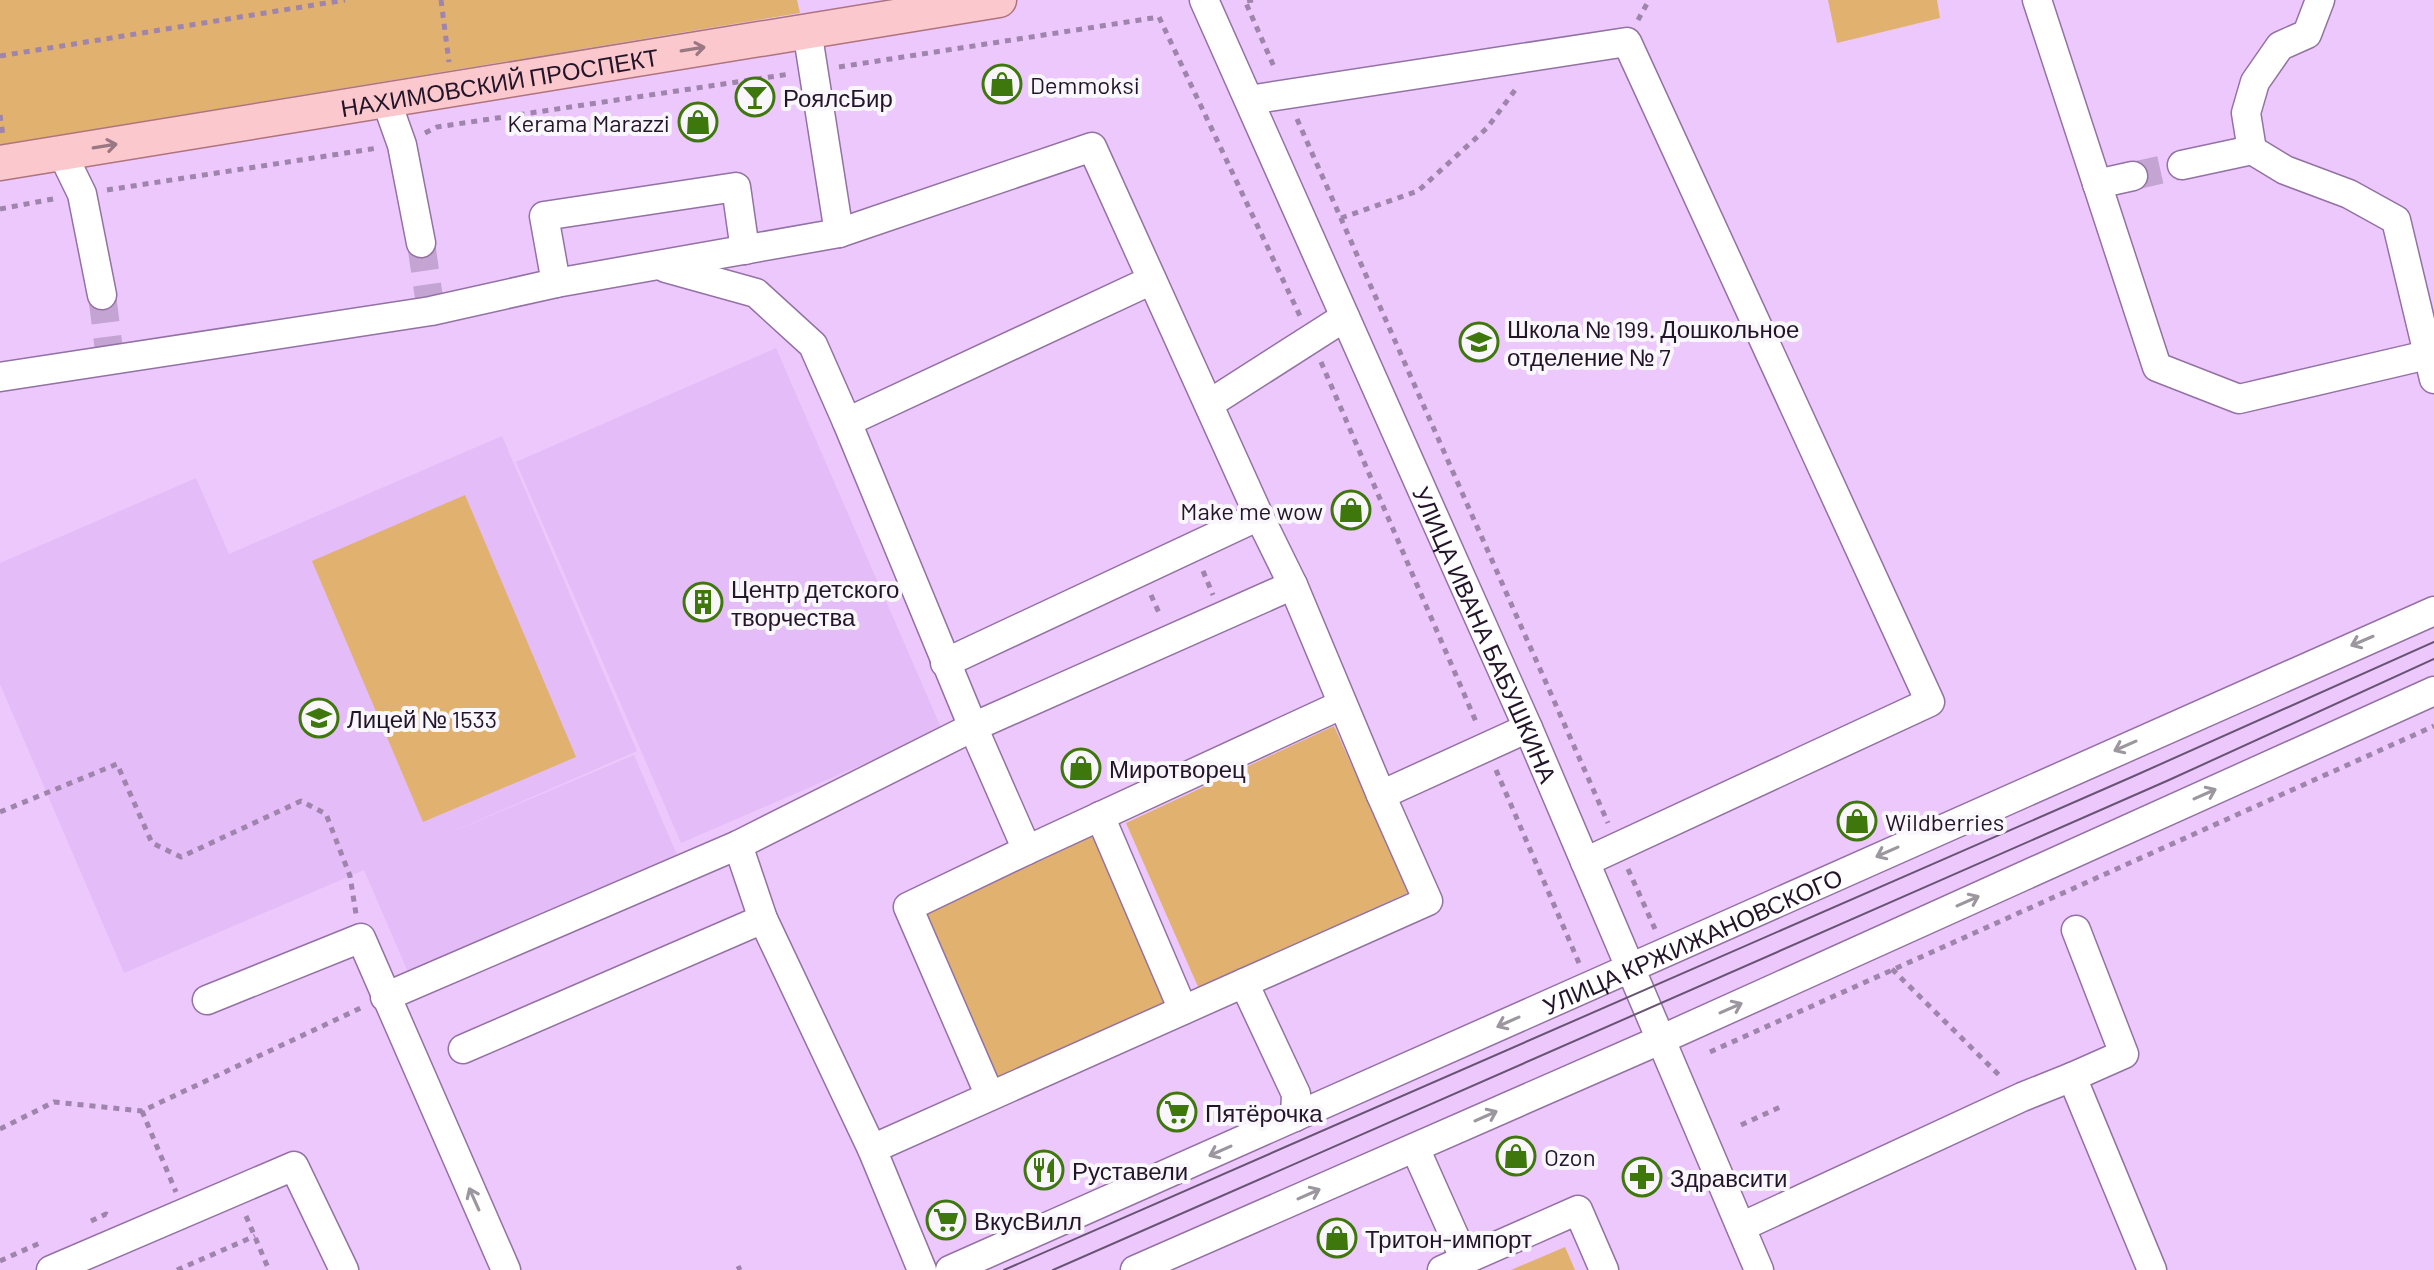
<svg xmlns="http://www.w3.org/2000/svg" width="2434" height="1270" font-family="Barlow,sans-serif">
  <style>
    .built { fill: #e4bcf7 }
    .green { fill: #e1b16f }
    .lines { fill: none; stroke-linecap: round; stroke-linejoin: round }
    .minor-tunnel { stroke: #c4a4d3; stroke-width: 28; stroke-dasharray: 28 14; stroke-linecap: butt }
    .minor-casing { stroke: #9372a3; stroke-width: 31 }
    .major-casing { stroke: #ae737e; stroke-width: 37 }
    .path { stroke: #9f84ac; stroke-width: 5; stroke-dasharray: 6 6; stroke-linecap: butt }
    .minor { stroke: #fff; stroke-width: 28 }
    .major { stroke: #fbc9cd; stroke-width: 34 }
    .tram { stroke: #685372; stroke-width: 2 }
    .oneway { stroke: #9a7883 }
    .oneway2 { stroke: #9c969f }
    .labels { text-anchor: middle; dominant-baseline: central; stroke-width: 8; stroke-linejoin: round; paint-order: stroke }
    .street-label { font-size: 24px; fill: #231529; stroke: #faf7fc }
    .poi-label { font-size: 24px; fill: #231529; stroke: #faf7fc; text-anchor: start }
  </style>
  <rect width="100%" height="100%" fill="#ecc8fd"/>
  <!-- built -->
  <g class="built">
    <polygon points="776,348 942,730 681,843 516,462"/>
    <polygon points="502,436 637,751 429,842 634,755 681,864 411,979 364,870 124,973 0,684 0,563 196,478 229,554"/>
  </g>
  <!-- green -->
  <g class="green">
    <polygon points="0,0 797,0 800,13 0,145"/>
    <polygon points="1828,0 1937,0 1940,18 1837,43"/>
    <polygon points="465,495 576,757 423,822 312,561"/>
    <polygon points="1334,726 1409,892 1199,989 1126,823"/>
    <polygon points="1094,834 1167,1004 997,1078 925,915"/>
    <polygon points="1565,1247 1575,1270 1511,1270"/>
  </g>
  <g class="lines">
    <!-- minor-tunnel -->
    <g class="minor-tunnel">
      <polyline points="2133,176 2182,165"/>
      <polyline points="421,243 429,298"/>
      <polyline points="102,295 109,350"/>
    </g>
    <defs>
      <g id="minor">
        <path id="s1" d="M1204 0 1528 728 1759 1270"/>
        <polyline points="2037,0 2157,367 2239,399 2427,355"/>
        <polyline points="2320,0 2307,34 2280,46 2255,82 2246,113 2252,150 2285,170 2349,194 2396,220 2434,379"/>
        <polyline points="386,100 402,145 421,243"/>
        <polyline points="1249,100 1627,42 1930,702 1585,862"/>
        <polyline points="62,153 82,194 102,295"/>
        <polyline points="2182,165 2252,150"/>
        <polyline points="2097,184 2133,176"/>
        <polyline points="839,233 1092,147 1259,516 1293,585 1381,795 1528,728"/>
        <polyline points="666,268 756,293 813,345 847,422 1152,280"/>
        <polyline points="556,283 544,216 736,187 745,250"/>
        <polyline points="0,377 431,311 556,283 839,233 807,30"/>
        <polyline points="1209,404 1345,317"/>
        <polyline points="847,422 973,727 1293,585"/>
        <polyline points="945,663 1259,516"/>
        <polyline points="1100,816 1183,1010"/>
        <polyline points="738,845 763,919 872,1149 922,1270"/>
        <polyline points="1027,850 1341,705"/>
        <polyline points="385,997 738,845 973,727 1027,850 908,907 990,1096"/>
        <polyline points="207,1000 361,938 506,1270"/>
        <polyline points="463,1049 763,919"/>
        <polyline points="2072,1077 2124,1054 2076,930"/>
        <polyline points="1295,1117 1296,1094 1244,983 1428,901 1381,795"/>
        <polyline points="1415,1148 1465,1260"/>
        <polyline points="872,1149 1244,983"/>
        <polyline points="1741,1227 2022,1097 2072,1077 2152,1270"/>
        <polyline points="51,1270 294,1166 344,1270"/>
        <path id="s2" d="M950 1270 2434 611"/>
        <polyline points="1135,1270 1660,1040 2434,691"/>
        <polyline points="1442,1270 1578,1210 1604,1270"/>
      </g>
      <g id="major">
        <path id="s3" d="M0 163 999 0"/>
      </g>
    </defs>
    <!-- minor casing -->
    <use href="#minor" class="minor-casing"/>
    <!-- major casing -->
    <use href="#major" class="major-casing"/>
    <!-- path -->
    <g class="path">
      <polyline points="441,0 449,62"/>
      <polyline points="1253,0 1245,1 1275,69"/>
      <polyline points="1638,20 1649,0"/>
      <polyline points="0,56 345,0"/>
      <polyline points="839,67 1159,17 1300,316"/>
      <polyline points="0,115 3,136"/>
      <polyline points="1297,119 1608,823"/>
      <polyline points="425,133 437,127 790,74"/>
      <polyline points="107,190 378,148"/>
      <polyline points="0,209 58,198"/>
      <polyline points="1341,218 1418,191 1487,128 1518,86"/>
      <polyline points="1321,362 1477,724"/>
      <polyline points="1203,571 1213,595"/>
      <polyline points="1151,595 1160,615"/>
      <polyline points="1496,770 1579,963"/>
      <polyline points="0,812 117,764 152,843 181,857 301,801 326,814 350,876 356,914"/>
      <polyline points="1628,869 1655,929"/>
      <polyline points="1892,969 2001,1077"/>
      <polyline points="1710,1052 2434,726"/>
      <polyline points="142,1111 176,1192"/>
      <polyline points="1741,1125 1780,1107"/>
      <polyline points="0,1129 54,1102 142,1111 365,1006"/>
      <polyline points="246,1216 269,1270"/>
      <polyline points="91,1221 106,1214 110,1217"/>
      <polyline points="0,1261 42,1242"/>
      <polyline points="738,1266 740,1270"/>
      <polyline points="177,1270 255,1236"/>
    </g>
    <!-- minor -->
    <use href="#minor" class="minor"/>
    <!-- major -->
    <use href="#major" class="major"/>
    <!-- tram -->
    <g class="tram">
      <polyline points="1004,1270 2134,776 2434,642"/>
      <polyline points="1053,1270 2169,780 2434,659"/>
    </g>
  </g>
  <!-- one-way arrows -->
  <defs><path id="oneway-shaft" d="M-6 0H5M1.5-3L5.5 0L1.5 3" fill="none" stroke-width="1.6" stroke-linecap="round" stroke-linejoin="round" transform="scale(2)"/></defs>
  <g class="oneway">
    <use href="#oneway-shaft" transform="translate(693 49) rotate(-9)"/>
    <use href="#oneway-shaft" transform="translate(105 146) rotate(-9)"/>
  </g>
  <g class="oneway2">
    <use href="#oneway-shaft" transform="translate(2362 641) rotate(157)"/>
    <use href="#oneway-shaft" transform="translate(2125 746) rotate(156)"/>
    <use href="#oneway-shaft" transform="translate(2205 794) rotate(-24)"/>
    <use href="#oneway-shaft" transform="translate(1887 852) rotate(156)"/>
    <use href="#oneway-shaft" transform="translate(1968 901) rotate(-24)"/>
    <use href="#oneway-shaft" transform="translate(1731 1008) rotate(-24)"/>
    <use href="#oneway-shaft" transform="translate(1508 1022) rotate(156)"/>
    <use href="#oneway-shaft" transform="translate(1486 1116) rotate(-24)"/>
    <use href="#oneway-shaft" transform="translate(1220 1151) rotate(156)"/>
    <use href="#oneway-shaft" transform="translate(1309 1194) rotate(-24)"/>
    <use href="#oneway-shaft" transform="translate(474 1199) rotate(-114)"/>
  </g>
  <!-- icons -->
  <defs>
    <symbol id="shop-ring" viewBox="-11 -11 22 22"><circle r="9.5" fill="#faf7fc" stroke="#3e770b" stroke-width="1.5"/><path d="M-5-2.5h2.3a2.7 3.5 0 0 1 5.4 0H5L5.5 6h-11ZM-1.5-2.5h3a1.5 2.3 0 0 0-3 0Z" fill="#3e770b"/></symbol>
    <symbol id="bar-ring" viewBox="-11 -11 22 22"><circle r="9.5" fill="#faf7fc" stroke="#3e770b" stroke-width="1.5"/><path d="M-6-5H6L.8 .8V4.5H3.5V6h-7V4.5H-.8V.8Z" fill="#3e770b"/></symbol>
    <symbol id="school-ring" viewBox="-11 -11 22 22"><circle r="9.5" fill="#faf7fc" stroke="#3e770b" stroke-width="1.5"/><path d="M0-5L7-2L0 1L-7-2ZM-4 1L0 2.5L4 1V4Q0 6-4 4Z" fill="#3e770b"/></symbol>
    <symbol id="building-ring" viewBox="-11 -11 22 22"><circle r="9.5" fill="#faf7fc" stroke="#3e770b" stroke-width="1.5"/><path d="M-4-6H4V6H1V3H-1V6H-4ZM-2.5-4.3h1.7v1.8h-1.7ZM.8-4.3h1.7v1.8H.8ZM-2.5-1h1.7V.8h-1.7ZM.8-1h1.7V.8H.8Z" fill="#3e770b"/></symbol>
    <symbol id="supermarket-ring" viewBox="-11 -11 22 22"><circle r="9.5" fill="#faf7fc" stroke="#3e770b" stroke-width="1.5"/><path d="M-6-5.5h2.5l.6 2H6L4.5 2H-2.5L-4.4-4H-6ZM-1.5 3.2a1.3 1.3 0 1 0 .1 0ZM3 3.2a1.3 1.3 0 1 0 .1 0Z" fill="#3e770b"/></symbol>
    <symbol id="restaurant-ring" viewBox="-11 -11 22 22"><circle r="9.5" fill="#faf7fc" stroke="#3e770b" stroke-width="1.5"/><path d="M-5-6h1v4h1v-4h1v4h1v-4h1v5L-1.5 .5V6h-2V.5L-5-1ZM5-6V6H3V1.5H1.5Q1.5-4 5-6Z" fill="#3e770b"/></symbol>
    <symbol id="pharmacy-ring" viewBox="-11 -11 22 22"><circle r="9.5" fill="#faf7fc" stroke="#3e770b" stroke-width="1.5"/><path d="M-2-6h4v4h4v4h-4v4h-4v-4h-4v-4h4Z" fill="#3e770b"/></symbol>
  </defs>
  <g fill-rule="evenodd">
    <use href="#shop-ring" x="980" y="62" width="44" height="44"/>
    <use href="#bar-ring" x="733" y="75" width="44" height="44"/>
    <use href="#shop-ring" x="676" y="100" width="44" height="44"/>
    <use href="#school-ring" x="1457" y="320" width="44" height="44"/>
    <use href="#shop-ring" x="1329" y="488" width="44" height="44"/>
    <use href="#building-ring" x="681" y="580" width="44" height="44"/>
    <use href="#school-ring" x="297" y="696" width="44" height="44"/>
    <use href="#shop-ring" x="1059" y="746" width="44" height="44"/>
    <use href="#shop-ring" x="1835" y="799" width="44" height="44"/>
    <use href="#supermarket-ring" x="1155" y="1090" width="44" height="44"/>
    <use href="#shop-ring" x="1494" y="1134" width="44" height="44"/>
    <use href="#restaurant-ring" x="1022" y="1148" width="44" height="44"/>
    <use href="#pharmacy-ring" x="1620" y="1155" width="44" height="44"/>
    <use href="#supermarket-ring" x="924" y="1198" width="44" height="44"/>
    <use href="#shop-ring" x="1315" y="1216" width="44" height="44"/>
  </g>
  <g class="labels">
    <!-- street labels -->
    <g class="street-label">
      <text stroke="none"><textPath href="#s3" startOffset="506">НАХИМОВСКИЙ ПРОСПЕКТ</textPath></text>
      <text stroke="none"><textPath href="#s1" startOffset="694">УЛИЦА ИВАНА БАБУШКИНА</textPath></text>
      <text stroke="none"><textPath href="#s2" startOffset="812">УЛИЦА КРЖИЖАНОВСКОГО</textPath></text>
    </g>
    <!-- poi labels -->
    <g class="poi-label">
      <text x="1030" y="84">Demmoksi</text>
      <text x="783" y="97">РоялсБир</text>
      <text x="670" y="122" text-anchor="end">Kerama Marazzi</text>
      <text x="1507" y="328">Школа № 199. Дошкольное<tspan x="1507" dy="28">отделение № 7</tspan></text>
      <text x="1323" y="510" text-anchor="end">Make me wow</text>
      <text x="731" y="588">Центр детского<tspan x="731" dy="28">творчества</tspan></text>
      <text x="347" y="718">Лицей № 1533</text>
      <text x="1109" y="768">Миротворец</text>
      <text x="1885" y="821">Wildberries</text>
      <text x="1205" y="1112">Пятёрочка</text>
      <text x="1544" y="1156">Ozon</text>
      <text x="1072" y="1170">Руставели</text>
      <text x="1670" y="1177">Здравсити</text>
      <text x="974" y="1220">ВкусВилл</text>
      <text x="1365" y="1238">Тритон-импорт</text>
    </g>
  </g>
</svg>
